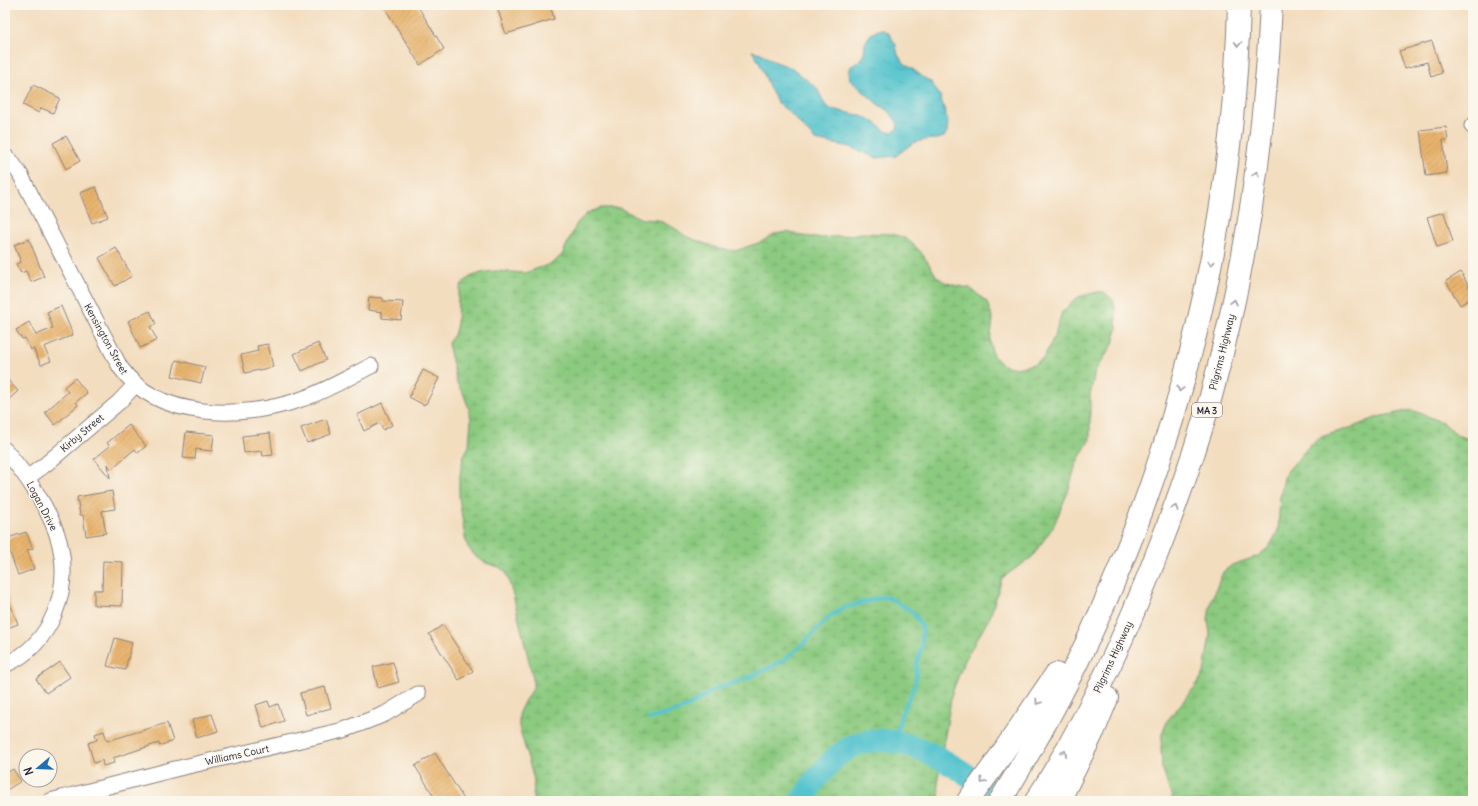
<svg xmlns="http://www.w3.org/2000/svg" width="1478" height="806" font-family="Delius,sans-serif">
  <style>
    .wetland { fill: url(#wetland-marsh); stroke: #57765e }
    .water { fill: url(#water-ripples); stroke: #3c7384 }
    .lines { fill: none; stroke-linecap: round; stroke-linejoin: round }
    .stream { stroke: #57c4ce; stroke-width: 4 }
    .river { stroke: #57c4ce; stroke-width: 23 }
    .building { fill: url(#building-hatch) }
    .minor-casing { stroke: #8a807d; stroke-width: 17 }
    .highway-casing { stroke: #8a807d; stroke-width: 24 }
    .minor { stroke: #fff; stroke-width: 15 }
    .highway { stroke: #fff; stroke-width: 22 }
    .oneway { stroke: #9c9ca7 }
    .labels { text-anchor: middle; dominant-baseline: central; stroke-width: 3; stroke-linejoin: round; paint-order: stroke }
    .shield { fill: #fbf7ec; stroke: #636270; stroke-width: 1 }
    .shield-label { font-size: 9px; font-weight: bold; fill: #22223b }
    .street-label { font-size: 10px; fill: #22223b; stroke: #fbf7ec }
  </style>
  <defs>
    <pattern id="wetland-marsh" width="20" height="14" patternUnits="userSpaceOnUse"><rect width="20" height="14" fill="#8cca80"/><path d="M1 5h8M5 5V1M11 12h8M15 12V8" fill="none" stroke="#78ad70"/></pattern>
    <pattern id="water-ripples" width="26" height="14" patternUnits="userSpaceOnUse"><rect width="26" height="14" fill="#57c4ce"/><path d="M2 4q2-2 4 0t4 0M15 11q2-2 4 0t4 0" fill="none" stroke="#4ba8b2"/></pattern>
    <pattern id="building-hatch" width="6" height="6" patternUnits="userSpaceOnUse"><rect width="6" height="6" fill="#e8b36d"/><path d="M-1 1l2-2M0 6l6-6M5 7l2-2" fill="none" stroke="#c79a5f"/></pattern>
  </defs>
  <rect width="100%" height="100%" fill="#fbf7ec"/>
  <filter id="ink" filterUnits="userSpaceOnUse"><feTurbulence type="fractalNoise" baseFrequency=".025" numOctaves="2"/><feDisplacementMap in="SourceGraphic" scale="8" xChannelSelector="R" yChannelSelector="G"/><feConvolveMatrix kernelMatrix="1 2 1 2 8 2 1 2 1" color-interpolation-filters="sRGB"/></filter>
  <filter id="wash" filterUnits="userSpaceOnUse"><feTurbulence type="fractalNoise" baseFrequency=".012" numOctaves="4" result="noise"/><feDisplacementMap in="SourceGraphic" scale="16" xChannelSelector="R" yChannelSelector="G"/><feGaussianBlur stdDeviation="0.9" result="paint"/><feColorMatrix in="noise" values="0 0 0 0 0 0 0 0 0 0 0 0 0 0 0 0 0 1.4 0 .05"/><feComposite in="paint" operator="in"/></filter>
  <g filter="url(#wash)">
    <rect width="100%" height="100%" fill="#f3ddbf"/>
    <!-- wetland -->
    <g class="wetland">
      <polygon points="601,208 619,208 642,219 658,220 676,229 685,236 719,249 735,251 761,242 775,234 787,232 802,236 821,238 843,236 861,233 893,234 907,239 920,251 929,264 937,277 945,282 957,286 970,288 987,302 993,320 990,341 993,356 1003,365 1016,368 1034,364 1043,359 1055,335 1062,312 1078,297 1098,292 1104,292 1113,300 1115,308 1117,329 1113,344 1095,371 1090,396 1090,439 1076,464 1068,492 1053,527 1032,557 1002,578 990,617 974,644 963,664 952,693 939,771 938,783 940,801 533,801 534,780 519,726 519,712 525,700 533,689 533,678 513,595 506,572 499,567 486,563 476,557 468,547 465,538 459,497 459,481 463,457 469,446 471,419 469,409 464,395 457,383 448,343 454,335 457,324 458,296 461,285 470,277 484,272 496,271 525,273 553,263 562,255 577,223 587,213"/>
      <polygon points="1412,410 1442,422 1459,436 1473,440 1473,801 1173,801 1162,768 1161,750 1162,733 1167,721 1194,688 1204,673 1210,635 1208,619 1211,601 1223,572 1232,565 1258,556 1269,547 1278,531 1280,496 1285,474 1310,445 1321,437 1353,427 1378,417"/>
    </g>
    <!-- water -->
    <polygon class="water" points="881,29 888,32 896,45 898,55 903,62 923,77 931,82 940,96 948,121 947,132 944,137 936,139 924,140 913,143 896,156 877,158 850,147 815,140 789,112 778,103 771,91 759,62 752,51 761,53 773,61 792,68 817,88 825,105 831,109 858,115 870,119 887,132 893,132 897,129 898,124 890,112 879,105 850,80 849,72 851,66 859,62 864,53 865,43 870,35 876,31"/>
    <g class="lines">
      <!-- stream -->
      <polyline class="stream" points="649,719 677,711 691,705 715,689 750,677 783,661 802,645 829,617 843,608 883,597 889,598 910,610 914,614 922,627 922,645 917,662 915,685 901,715 895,741"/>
      <!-- river -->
      <path class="river" d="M801 801C805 796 808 791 811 786 819 775 835 756 847 749 899 719 964 774 1006 801"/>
    </g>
    <g id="blocks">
      <!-- building -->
      <g class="building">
        <polygon points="383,5 417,5 444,49 420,65"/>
        <polygon points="515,5 550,5 554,19 506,34 498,10"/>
        <polygon points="1432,41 1442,73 1431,77 1427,62 1405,68 1399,51"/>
        <polygon points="33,85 60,98 53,113 41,108 39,113 23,105"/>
        <polygon points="1446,127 1448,140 1443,140 1447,173 1426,176 1420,130"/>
        <polygon points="66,136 80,161 66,169 53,143"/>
        <polygon points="96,187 108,217 92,223 80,193"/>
        <polygon points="1444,212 1453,242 1437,247 1427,217"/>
        <polygon points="29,239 44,277 31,282 26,271 21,273 16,264 21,262 14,245"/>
        <polygon points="116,248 132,276 115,286 99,258"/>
        <polygon points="1461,272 1473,294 1473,297 1460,305 1446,281"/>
        <polygon points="369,297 383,298 383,301 403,302 401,320 382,318 382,312 368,310"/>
        <polygon points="61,306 73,335 44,347 51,361 41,365 33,348 31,350 25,338 22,339 16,330 29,322 36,335 53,328 47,312"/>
        <polygon points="150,311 156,324 150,327 157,340 140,348 128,321"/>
        <polygon points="318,343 326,360 302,371 294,354"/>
        <polygon points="268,344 273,367 245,373 241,355 258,351 257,346"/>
        <polygon points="176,360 205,367 201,383 172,376"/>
        <polygon points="423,370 439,378 426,404 425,403 424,405 409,397"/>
        <polygon points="5,377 18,391 5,403"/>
        <polygon points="75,378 87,393 76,402 78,405 55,425 45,412 68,392 64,387"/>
        <polygon points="382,403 392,425 383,430 380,423 364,431 357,415"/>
        <polygon points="326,419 331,434 307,443 301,428"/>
        <polygon points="129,425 146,446 138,453 135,449 111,469 108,464 110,478 94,459 110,446 107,443"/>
        <polygon points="186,432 214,435 212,451 196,449 195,459 183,458"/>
        <polygon points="270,433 273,455 263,456 262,451 244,453 242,436"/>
        <polygon points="112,491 115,509 102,511 106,533 86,536 83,515 80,515 77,497"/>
        <polygon points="26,532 33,549 27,550 34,569 18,575 5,539"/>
        <polygon points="103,561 123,562 122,606 94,605 94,590 102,590"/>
        <polygon points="5,591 18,624 5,629"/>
        <polygon points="443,625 473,671 459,680 429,634"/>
        <polygon points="115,638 132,643 125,670 107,666"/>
        <polygon points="60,662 70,677 46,693 36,679"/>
        <polygon points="393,662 399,682 378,688 373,667"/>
        <polygon points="325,687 331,708 306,715 300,693"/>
        <polygon points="268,701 270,707 278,704 284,721 263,728 256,705"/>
        <polygon points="212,714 218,731 197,738 192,720"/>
        <polygon points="167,723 173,741 159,746 159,743 113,758 114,763 103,766 102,760 94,763 88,743 97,740 95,734 104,731 107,741"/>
        <polygon points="435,753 465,801 437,801 415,766"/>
        <polygon points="13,769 21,781 5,791 5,774"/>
      </g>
    </g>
  </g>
  <g filter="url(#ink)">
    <use href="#blocks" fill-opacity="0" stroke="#8a807d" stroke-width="1"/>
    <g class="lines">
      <defs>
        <g id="minor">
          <polyline points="1472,126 1473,127"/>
          <path d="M5 156 11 161 20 174 120 367C158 421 243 419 299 400 324 392 347 378 371 366"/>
          <path d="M5 450C25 473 51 511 59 541 72 590 52 644 5 665"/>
          <polyline points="27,478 46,464 119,402 135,385"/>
          <polyline points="50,801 175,769 344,730 385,714 418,694"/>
        </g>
        <g id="highway">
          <polyline points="968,801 997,761 1056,674"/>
          <path d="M1000 801C1148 564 1232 285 1239 5"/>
          <path d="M1036 801C1086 723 1125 637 1158 551 1178 500 1196 449 1211 396 1246 268 1265 137 1271 5"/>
          <polyline points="1059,801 1094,730 1107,698"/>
        </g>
      </defs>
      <!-- minor casing -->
      <use href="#minor" class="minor-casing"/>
      <!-- highway casing -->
      <use href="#highway" class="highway-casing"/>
      <!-- minor -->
      <use href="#minor" class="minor"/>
      <!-- highway -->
      <use href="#highway" class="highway"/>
    </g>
    <!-- one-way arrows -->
    <defs><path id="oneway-chevron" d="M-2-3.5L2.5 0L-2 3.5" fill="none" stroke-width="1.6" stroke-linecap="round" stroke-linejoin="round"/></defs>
    <g class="oneway">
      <use href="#oneway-chevron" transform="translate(1238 44) rotate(93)"/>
      <use href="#oneway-chevron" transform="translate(1256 174) rotate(-82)"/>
      <use href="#oneway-chevron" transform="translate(1211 263) rotate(100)"/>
      <use href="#oneway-chevron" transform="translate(1234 302) rotate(-78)"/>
      <use href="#oneway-chevron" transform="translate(1180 389) rotate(105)"/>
      <use href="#oneway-chevron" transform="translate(1175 508) rotate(-70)"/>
      <use href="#oneway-chevron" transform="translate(1038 702) rotate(124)"/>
      <use href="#oneway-chevron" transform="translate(1064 753) rotate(-61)"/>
      <use href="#oneway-chevron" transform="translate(983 781) rotate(126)"/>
    </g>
  </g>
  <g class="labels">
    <!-- shield labels -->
    <rect class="shield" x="1192" y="403" width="30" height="14" rx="3"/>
    <g class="shield-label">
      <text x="1207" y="410">MA 3</text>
    </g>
    <!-- street labels -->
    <g class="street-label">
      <text transform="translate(106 339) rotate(61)">Kensington Street</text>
      <text transform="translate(1222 352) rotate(-76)">Pilgrims Highway</text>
      <text transform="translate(82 433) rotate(-40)">Kirby Street</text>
      <text transform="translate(42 506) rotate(62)">Logan Drive</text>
      <text transform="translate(1113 657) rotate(-65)">Pilgrims Highway</text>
      <text transform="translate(237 755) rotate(-12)">Williams Court</text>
    </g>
  </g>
  <!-- margin -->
  <rect width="1478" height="806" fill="none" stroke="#fbf7ec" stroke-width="20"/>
  <!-- north arrow -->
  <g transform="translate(38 768) rotate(251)"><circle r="19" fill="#fbf7ec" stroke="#a4a2a5"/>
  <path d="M0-3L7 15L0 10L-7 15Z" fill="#1f6fb2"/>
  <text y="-6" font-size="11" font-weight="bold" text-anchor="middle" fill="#22223b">N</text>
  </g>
</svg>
